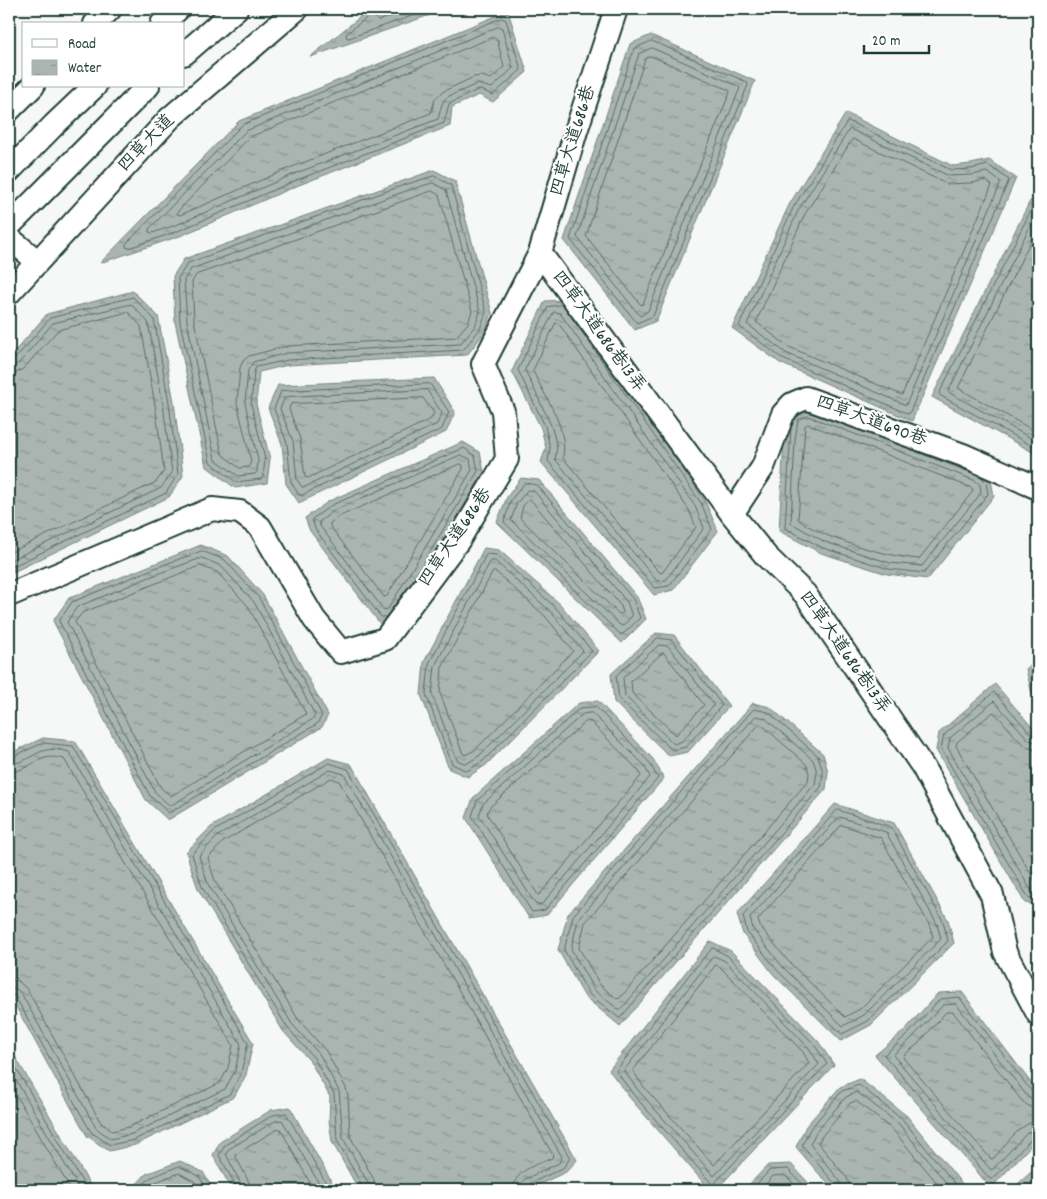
<svg xmlns="http://www.w3.org/2000/svg" width="1047" height="1199" font-family="Dekko,'LXGW WenKai TC',sans-serif">
  <style>
    .water { fill: url(#water-ripples); stroke: #72857f }
    .lines { fill: none; stroke-linecap: round; stroke-linejoin: round }
    .shore { stroke: #576d66; stroke-width: 1 }
    .minor-casing { stroke: #1f3d34; stroke-width: 26 }
    .minor { stroke: #fff; stroke-width: 22 }
    .labels { text-anchor: middle; dominant-baseline: central; stroke-width: 4.5; stroke-linejoin: round; paint-order: stroke }
    .street-label { font-size: 18px; fill: #1f3d34; stroke: #fff }
  </style>
  <defs>
    <pattern id="water-ripples" width="26" height="14" patternUnits="userSpaceOnUse" patternTransform="scale(1.25)"><rect width="26" height="14" fill="#aab5b1"/><path d="M2 4q2-2 4 0t4 0M15 11q2-2 4 0t4 0" fill="none" stroke="#8a9491"/></pattern>
  </defs>
  <rect width="100%" height="100%" fill="#f6f7f7"/>
  <filter id="ink" filterUnits="userSpaceOnUse"><feTurbulence type="fractalNoise" baseFrequency=".02" numOctaves="2"/><feDisplacementMap in="SourceGraphic" scale="10" xChannelSelector="R" yChannelSelector="G"/><feConvolveMatrix kernelMatrix="1 2 1 2 8 2 1 2 1" color-interpolation-filters="sRGB"/></filter>
  <g filter="url(#ink)">
    <!-- water -->
    <g class="water">
      <polygon points="370,9 444,10 310,57"/>
      <polygon points="508,11 527,72 493,102 479,95 452,107 450,126 299,185 180,236 100,263 239,121"/>
      <polygon points="651,35 755,81 656,321 635,330 564,240 630,44"/>
      <polygon points="846,113 953,166 971,164 989,160 1016,178 912,421 780,363 732,328 789,205"/>
      <polygon points="434,170 455,181 492,313 485,332 467,355 288,365 259,372 256,404 270,459 267,483 235,488 206,466 175,322 173,276 184,259"/>
      <polygon points="1038,197 1038,455 932,397 1030,201"/>
      <polygon points="133,291 158,316 174,402 183,476 169,497 9,574 9,358 47,314"/>
      <polygon points="565,300 705,501 718,531 673,590 654,595 541,462 546,448 541,428 512,371 545,301"/>
      <polygon points="434,378 455,412 446,432 299,503 286,484 282,444 268,408 278,385"/>
      <polygon points="810,404 982,472 991,480 994,496 928,579 887,574 821,553 779,531 784,439 789,409"/>
      <polygon points="463,442 480,452 484,472 396,618 381,625 310,531 305,518 329,501"/>
      <polygon points="521,478 539,480 637,597 646,619 622,643 497,522 507,497"/>
      <polygon points="201,545 228,556 263,595 328,715 322,727 168,820 146,800 53,621 69,598"/>
      <polygon points="484,548 499,550 560,604 599,651 486,765 468,777 449,769 421,695 424,662"/>
      <polygon points="656,633 674,635 729,706 688,752 669,756 614,702 611,674"/>
      <polygon points="1038,658 1038,701 1032,694 1026,669"/>
      <polygon points="995,684 1038,734 1038,905 1025,903 936,750 939,733"/>
      <polygon points="598,701 653,759 664,778 547,915 529,918 466,818 473,798 579,703"/>
      <polygon points="753,703 770,707 823,754 828,772 826,789 620,1026 585,997 558,950 568,914"/>
      <polygon points="43,738 75,741 253,1043 246,1075 234,1097 135,1145 109,1151 87,1136 9,994 9,754"/>
      <polygon points="328,758 351,764 577,1160 566,1172 527,1190 359,1190 332,1142 329,1120 330,1097 310,1061 283,1031 198,889 186,852 211,827"/>
      <polygon points="835,804 894,823 948,920 954,943 871,1025 841,1041 773,974 743,934 737,914"/>
      <polygon points="710,941 731,951 818,1041 834,1065 716,1190 710,1190 629,1097 609,1070"/>
      <polygon points="962,992 1038,1092 1038,1138 991,1188 875,1055 904,1031 938,993"/>
      <polygon points="9,1046 93,1190 9,1190"/>
      <polygon points="860,1079 907,1116 967,1190 833,1190 796,1147 806,1126 840,1087"/>
      <polygon points="290,1107 336,1190 232,1190 213,1155 220,1142 271,1110"/>
      <polygon points="180,1161 203,1172 213,1190 131,1190 146,1174"/>
      <polygon points="791,1164 815,1190 744,1190 768,1165"/>
      <polygon points="1038,1166 1038,1190 1011,1190"/>
    </g>
    <g class="lines">
      <!-- shore -->
      <g class="shore">
        <polyline points="372,9 370,15 346,34 347,38 349,38 432,9"/>
        <polyline points="378,9 376,18 378,21 413,9"/>
        <polygon points="502,18 506,20 521,70 493,95 481,90 477,90 449,104 444,123 297,180 178,231 129,248 126,247 126,244 242,125"/>
        <polygon points="498,27 502,28 513,68 492,88 477,84 447,97 442,104 438,119 294,174 176,225 152,233 149,232 149,229 246,131"/>
        <polygon points="494,37 497,39 504,67 491,79 482,76 474,77 444,91 435,99 431,113 292,167 180,215 177,214 178,211 250,137"/>
        <polygon points="652,41 747,82 748,85 653,316 637,323 570,239 634,49"/>
        <polygon points="652,48 738,86 740,88 648,311 640,316 577,237 639,54"/>
        <polygon points="651,56 729,90 730,92 643,304 641,305 586,236 645,59"/>
        <polygon points="848,121 951,170 971,169 988,165 1009,180 909,414 783,359 739,326 793,208"/>
        <polygon points="850,129 949,176 972,175 987,172 1001,182 906,405 786,353 747,324 798,211"/>
        <polygon points="853,139 947,184 972,183 985,180 992,185 902,395 789,347 756,322 805,214"/>
        <polygon points="434,176 451,185 486,312 480,329 463,350 288,360 256,367 254,372 251,404 265,459 263,477 261,479 236,482 210,462 180,322 178,278 188,263 401,186"/>
        <polygon points="433,183 446,190 480,312 475,326 460,344 287,353 253,362 248,370 245,403 258,460 257,472 255,474 238,476 215,459 187,321 184,280 191,269 403,192"/>
        <polygon points="432,191 439,195 472,311 468,323 456,337 287,346 249,356 243,361 240,368 237,403 251,461 249,467 239,468 222,454 194,320 192,282 196,275"/>
        <polyline points="1038,203 1033,206 939,394 941,396 1038,449"/>
        <polyline points="1038,210 948,392 1038,442"/>
        <polyline points="1038,226 958,388 1038,433"/>
        <polygon points="563,305 701,503 712,529 669,586 655,588 548,461 550,448 545,426 518,370 548,307"/>
        <polygon points="554,312 560,313 695,506 704,528 666,580 657,581 555,459 557,447 551,425 525,370"/>
        <path d="M556 323 559 324 689 510 696 527 662 573 659 572 563 458C568 426 545 398 533 371Z"/>
        <polyline points="9,360 15,359 50,318 133,297 154,319 169,403 178,474 166,493 9,568"/>
        <polyline points="9,367 14,366 19,363 53,323 131,304 148,322 163,404 172,473 161,488 9,561"/>
        <polyline points="9,374 16,373 23,369 58,330 128,312 141,326 155,405 164,471 156,482 9,553"/>
        <polygon points="430,384 449,412 442,429 302,495 299,495 291,482 287,443 274,409 281,391"/>
        <polygon points="427,390 442,413 437,424 305,487 302,487 297,480 293,441 280,409 285,397"/>
        <polygon points="423,398 434,413 431,419 308,478 305,477 300,439 289,409 291,404"/>
        <polygon points="808,416 976,481 980,485 981,493 922,566 890,563 825,542 791,523 795,440 798,420"/>
        <path d="M808 424 972 488 973 491 919 559C889 557 820 538 798 519L805 426Z"/>
        <polyline points="791,429 785,528 823,548 889,569 924,573 988,494 986,482 980,476 917,452"/>
        <polygon points="461,455 470,459 472,470 388,609 384,610 320,526 319,522 335,510"/>
        <polygon points="460,464 463,465 463,469 387,596 384,597 330,526 330,523 338,517"/>
        <polygon points="525,483 537,485 633,599 640,618 623,634 620,634 504,522 511,500"/>
        <polygon points="528,490 534,491 627,602 632,616 623,626 620,625 511,520 517,503"/>
        <polygon points="530,499 621,606 623,612 622,614 619,614 520,518 523,506"/>
        <polygon points="202,551 225,560 259,598 322,715 317,724 169,813 150,796 59,621 72,602 155,568"/>
        <polygon points="487,554 497,555 556,608 592,651 483,761 467,771 452,764 426,694 429,664"/>
        <polygon points="202,558 221,566 254,602 315,715 313,719 170,806 155,792 67,622 77,607 157,574"/>
        <polygon points="491,561 495,561 551,612 583,651 479,756 466,764 457,760 432,694 435,666"/>
        <polygon points="200,566 217,572 248,606 306,714 171,796 161,788 75,622 82,613"/>
        <polygon points="493,572 496,572 546,617 573,651 475,750 465,755 463,754 440,693 442,668"/>
        <polyline points="386,617 381,617 315,529 312,519 332,505 464,448 475,456 478,471 411,584"/>
        <polygon points="658,638 672,640 722,705 686,747 672,750 619,699 616,676"/>
        <polygon points="659,645 668,646 714,705 682,741 674,744 625,696 623,678"/>
        <polygon points="664,653 704,705 676,735 632,693 631,681 661,654"/>
        <polygon points="596,707 649,762 658,778 545,910 532,912 472,816 477,801 580,708"/>
        <polygon points="754,709 768,712 818,756 823,772 821,787 621,1017 619,1018 589,994 564,950 573,916"/>
        <polygon points="592,713 644,765 650,777 542,904 536,905 479,815 483,804 583,714"/>
        <polygon points="756,716 765,718 813,760 817,772 815,784 621,1009 618,1009 594,990 571,949 578,920"/>
        <polygon points="587,721 591,722 638,770 641,776 540,894 538,895 487,814 489,808"/>
        <polygon points="759,725 762,725 806,764 809,773 808,781 620,998 617,999 600,985 579,948 585,923"/>
        <polyline points="1038,736 1032,735 994,692 944,735 941,749 1028,897 1038,900"/>
        <polyline points="1038,743 1029,740 994,701 950,738 948,748 1032,892 1038,894"/>
        <path d="M1038 750C1018 749 1008 723 993 712L957 742 956 746 1038 886"/>
        <polyline points="9,758 43,743 73,746 248,1043 241,1073 230,1094 134,1140 110,1145 91,1132 15,996 9,993"/>
        <path d="M9 764C33 763 38 742 69 752L241 1044 235 1071 225 1089 132 1134 111 1139 96 1128 21 993 15 988 9 987"/>
        <path d="M9 772C31 771 39 751 64 759L233 1045 228 1068 220 1083 129 1127 112 1131 101 1123 27 989 18 981 9 979"/>
        <polygon points="838,810 891,827 943,921 948,941 868,1021 842,1034 777,970 747,932 743,916 836,811"/>
        <polygon points="840,817 886,832 937,924 941,939 864,1015 843,1026 782,966 753,929 750,918 838,818"/>
        <polygon points="842,825 881,838 930,926 933,937 860,1009 845,1017 788,961 760,926 758,920"/>
        <polygon points="713,948 728,956 814,1044 827,1064 713,1185 633,1094 616,1071 689,975"/>
        <polygon points="714,956 725,961 809,1048 819,1064 714,1176 638,1090 624,1071"/>
        <polygon points="716,965 720,967 803,1052 809,1063 714,1165 643,1086 633,1071"/>
        <polyline points="9,1056 87,1190"/>
        <polyline points="9,1068 80,1190"/>
        <polyline points="9,1083 71,1190"/>
        <polyline points="1038,1094 1032,1092 959,997 940,999 907,1035 884,1055 990,1179 993,1179 1033,1137 1038,1135"/>
        <polyline points="1038,1101 1032,1100 1027,1096 956,1004 943,1005 911,1039 893,1055 991,1170 993,1169 1028,1132 1038,1129"/>
        <path d="M1038 1108 1030 1107 1022 1101 953 1012H946L918 1044 903 1056 904 1059 991 1159 994 1158C1005 1146 1020 1122 1038 1121"/>
        <polyline points="137,1190 150,1178 179,1166 199,1176 207,1190"/>
        <polyline points="146,1190 153,1183 179,1173 194,1181 200,1190"/>
        <polyline points="236,1190 236,1186 219,1155 225,1145 273,1115 286,1113 330,1190"/>
        <polyline points="242,1190 241,1184 226,1154 229,1149 275,1121 282,1120 323,1190"/>
        <polyline points="250,1190 249,1182 235,1155 279,1128 281,1130 314,1190"/>
        <polyline points="363,1190 362,1186 337,1140 334,1094 314,1058 287,1027 202,887 192,854 214,831 329,763 348,769 570,1158 563,1168 529,1184 526,1190"/>
        <polyline points="369,1190 368,1183 343,1138 339,1091 320,1055 292,1024 208,884 199,856 218,836 330,770 344,774 562,1157 559,1163 525,1179 521,1184 520,1190"/>
        <path d="M376 1190 374 1180 350 1136 348 1096 346 1088 326 1051 298 1019 215 881 208 858 223 842 331 778 339 781 553 1155 552 1158C536 1165 514 1170 513 1190"/>
        <polyline points="751,1190 770,1170 788,1169 808,1190"/>
        <polyline points="760,1190 773,1176 785,1175 800,1190"/>
        <polyline points="837,1190 836,1185 802,1145 810,1129 842,1091 859,1085 903,1120 960,1190"/>
        <polyline points="843,1190 840,1181 810,1144 816,1132 846,1097 857,1092 899,1124 952,1190"/>
        <polyline points="851,1190 847,1178 818,1143 822,1136 850,1103 856,1101 893,1130 943,1190"/>
      </g>
      <defs>
        <g id="minor">
          <polyline points="95,24 110,9"/>
          <polyline points="162,24 178,9"/>
          <polyline points="184,54 236,9"/>
          <polyline points="9,110 33,86"/>
          <polyline points="9,171 54,125 95,86"/>
          <polyline points="9,226 148,86"/>
          <polyline points="9,238 37,261"/>
          <polyline points="540,253 732,514 766,556 805,594 923,767 992,895 1005,952 1038,1014"/>
          <polyline points="9,293 170,118 297,9"/>
          <polyline points="732,514 763,467 783,414 792,404 806,398 963,455 1038,488"/>
          <polyline points="9,595 212,509 240,512 260,527 314,619 341,652 385,639 458,541 507,459 503,411 483,364 540,253 576,131 616,9"/>
        </g>
      </defs>
      <!-- minor casing -->
      <use href="#minor" class="minor-casing"/>
      <!-- minor -->
      <use href="#minor" class="minor"/>
    </g>
  </g>
  <g class="labels">
    <!-- street labels -->
    <g class="street-label">
      <text transform="translate(574 141) rotate(-73)">四草大道686巷</text>
      <text transform="translate(147 144) rotate(-46)">四草大道</text>
      <text transform="translate(598 332) rotate(54)">四草大道686巷13弄</text>
      <text transform="translate(871 422) rotate(20)">四草大道690巷</text>
      <text transform="translate(456 538) rotate(-56)">四草大道686巷</text>
      <text transform="translate(844 653) rotate(55)">四草大道686巷13弄</text>
    </g>
  </g>
  <!-- margin -->
  <rect width="1047" height="1199" fill="none" stroke="#fff" stroke-width="30"/>
  <rect x="15" y="15" width="1017" height="1169" fill="none" stroke="#1f3d34" stroke-width="2" filter="url(#ink)"/>
  <!-- legend -->
  <rect x="22" y="22" width="162" height="65" fill="#ffffff" stroke="#a5b1ae"/>
  <rect x="32" y="39" width="25" height="8" fill="#ffffff" stroke="#a5b1ae"/>
  <text x="68" y="48" font-size="15" fill="#1f3d34">Road</text>
  <rect x="32" y="60" width="25" height="15" fill="url(#water-ripples)" stroke="#a5b1ae"/>
  <text x="68" y="72" font-size="15" fill="#1f3d34">Water</text>
  <!-- scale -->
  <path d="M864 45v8h65v-8" fill="none" stroke="#1f3d34" stroke-width="2.5"/>
  <text x="872" y="45" font-size="15" fill="#1f3d34" stroke="#ffffff" stroke-width="4" paint-order="stroke">20 m</text>
</svg>
